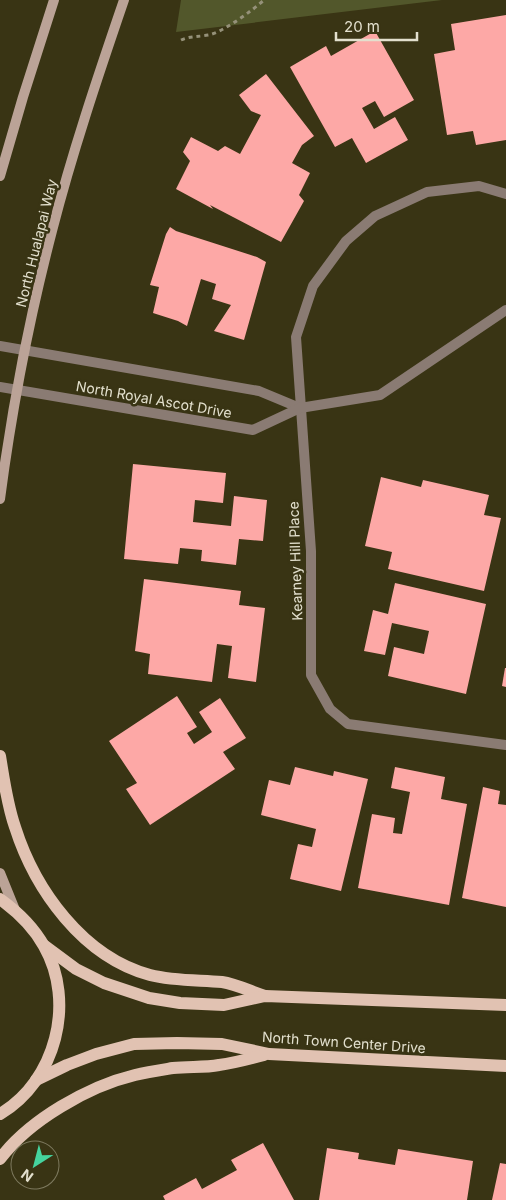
<svg xmlns="http://www.w3.org/2000/svg" width="506" height="1200" font-family="Inter,sans-serif">
  <style>
    .green { fill: #52572b }
    .building { fill: #fda8a6 }
    .lines { fill: none; stroke-linecap: round; stroke-linejoin: round }
    .path { stroke: #959179; stroke-width: 3; stroke-dasharray: 4 4; stroke-linecap: butt }
    .minor { stroke: #8a7b73; stroke-width: 10 }
    .secondary { stroke: #bba397; stroke-width: 10 }
    .primary { stroke: #e1c2b2; stroke-width: 12 }
    .labels { text-anchor: middle; dominant-baseline: central; stroke-width: 5; stroke-linejoin: round; paint-order: stroke }
    .street-label { font-size: 14px; fill: #e3e0ce; stroke: #393414 }
  </style>
  <rect width="100%" height="100%" fill="#393414"/>
  <!-- green -->
  <polygon class="green" points="181,0 442,0 176,32"/>
  <!-- building -->
  <g class="building">
    <polygon points="506,15 506,140 476,145 473,131 447,135 434,54 455,50 451,24"/>
    <polygon points="375,31 414,100 384,117 375,101 362,108 374,129 395,117 408,140 366,163 352,138 335,147 290,67 326,46 331,56"/>
    <polygon points="266,74 314,136 302,145 292,163 310,173 299,195 304,201 281,242 210,205 213,209 176,189 190,161 183,152 191,137 218,151 225,146 240,154 261,115 251,111 239,95"/>
    <polygon points="170,227 176,231 257,257 266,262 244,340 214,331 231,305 212,299 216,284 201,279 187,326 178,321 153,313 159,287 150,285 166,234"/>
    <polygon points="133,464 226,473 223,503 195,500 193,522 231,526 234,496 267,500 263,541 239,539 236,565 201,561 202,550 180,548 178,564 124,559"/>
    <polygon points="381,477 421,487 423,480 489,495 484,515 501,518 484,591 388,569 392,552 365,546"/>
    <polygon points="144,579 241,591 239,605 265,608 256,682 228,678 232,646 217,644 212,682 148,674 150,654 135,651"/>
    <polygon points="395,583 486,604 466,694 388,676 394,647 424,654 429,631 392,623 385,655 364,651 373,610 388,614"/>
    <polygon points="505,668 506,668 506,687 502,686"/>
    <polygon points="177,696 197,727 187,733 194,744 212,732 199,712 220,698 246,738 223,752 235,769 150,825 126,789 137,783 109,741"/>
    <polygon points="295,767 333,776 334,771 368,779 341,891 290,879 298,844 312,847 316,829 261,815 269,780 290,785"/>
    <polygon points="395,767 445,777 441,799 467,804 449,905 358,888 372,814 395,818 393,833 402,834 410,792 391,788"/>
    <polygon points="483,787 500,791 498,804 506,805 506,907 462,898"/>
    <polygon points="263,1143 294,1200 165,1200 163,1196 196,1178 202,1189 237,1170 231,1160"/>
    <polygon points="327,1148 359,1153 358,1159 395,1165 398,1149 473,1161 467,1200 319,1200"/>
    <polygon points="500,1163 506,1164 506,1200 492,1200"/>
  </g>
  <g class="lines">
    <!-- path -->
    <path class="path" d="M181 40C190 36 198 37 208 35 222 33 253 10 264 0"/>
    <!-- minor -->
    <g class="minor">
      <polyline points="506,194 479,186 427,192 375,216 346,241 313,286 296,337 311,551 311,675 330,709 348,724 506,745"/>
      <polyline points="0,346 259,391 300,408"/>
      <polyline points="0,387 253,430 300,408 380,395 506,310"/>
    </g>
    <!-- secondary -->
    <g class="secondary">
      <polyline points="0,176 23,97 54,0"/>
      <path d="M0 499C12 408 29 319 52 231 72 153 98 76 124 0"/>
      <polyline points="0,873 15,910"/>
    </g>
    <!-- primary -->
    <g class="primary">
      <path d="M0 756C4 780 7 804 15 827 35 890 83 957 150 975 174 981 198 980 222 982 236 984 252 992 265 996"/>
      <path d="M0 899C18 912 33 926 44 946 76 1002 56 1081 0 1114"/>
      <polyline points="45,946 76,969 104,983 149,998 180,1003 224,1005 265,996 506,1005"/>
      <polyline points="36,1080 67,1065 96,1054 134,1044 177,1043 222,1044 269,1054 506,1066"/>
      <path d="M0 1159C29 1120 89 1086 135 1075 148 1072 161 1070 173 1068 188 1066 204 1068 219 1065 234 1063 249 1059 264 1055"/>
    </g>
  </g>
  <g class="labels">
    <!-- street labels -->
    <g class="street-label">
      <text transform="translate(36 243) rotate(-76)">North Hualapai Way</text>
      <text transform="translate(154 399) rotate(10)">North Royal Ascot Drive</text>
      <text transform="translate(295 561) rotate(-92)">Kearney Hill Place</text>
      <text transform="translate(344 1042) rotate(4)">North Town Center Drive</text>
    </g>
  </g>
  <!-- north arrow -->
  <g transform="translate(35 1165) rotate(216)"><circle r="24" fill="#393414" stroke="#7d795e"/>
  <path d="M0-4L9 19L0 12L-9 19Z" fill="#45d49f"/>
  <text y="-8" font-size="14" font-weight="bold" text-anchor="middle" fill="#e3e0ce">N</text>
  </g>
  <!-- scale -->
  <path d="M336 32v8h81v-8" fill="none" stroke="#e3e0ce" stroke-width="2.5"/>
  <text x="344" y="32" font-size="15" fill="#e3e0ce" stroke="#393414" stroke-width="4" paint-order="stroke">20 m</text>
</svg>
